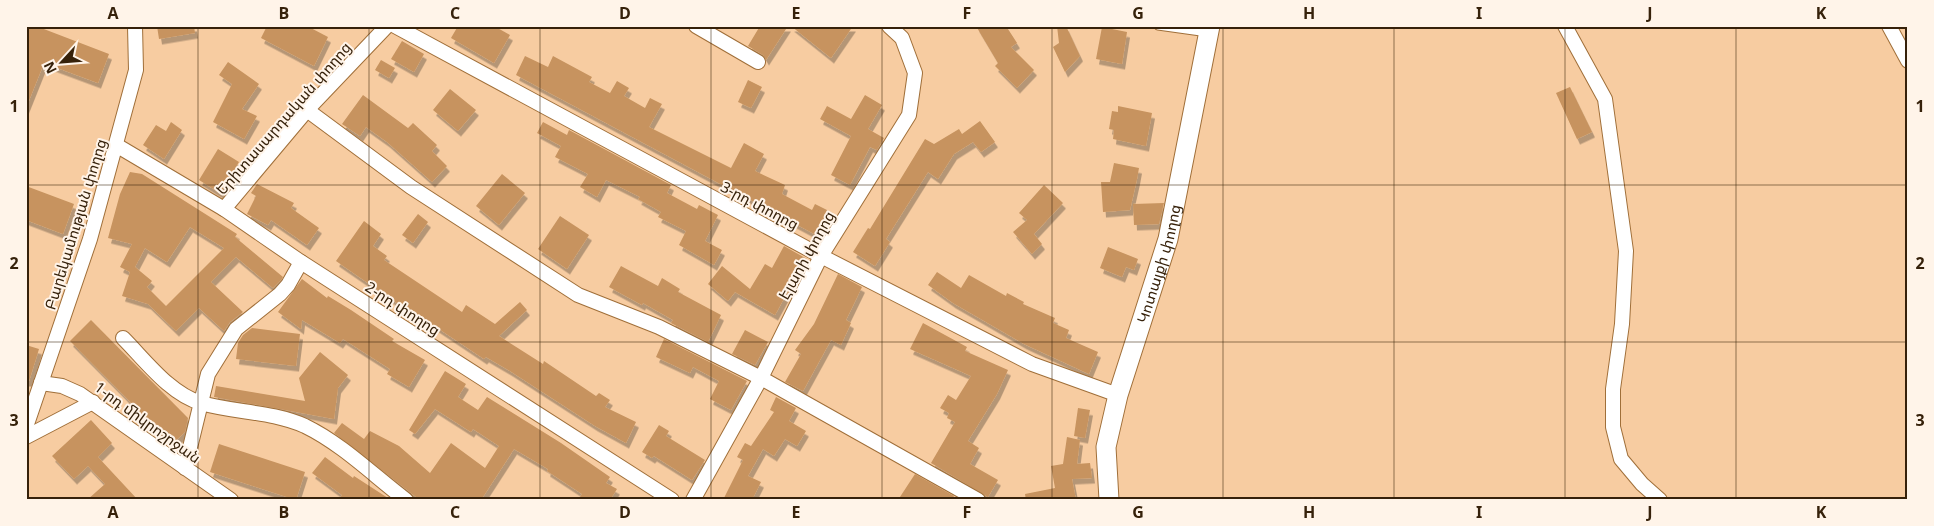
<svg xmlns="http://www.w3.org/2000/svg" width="1934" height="526" font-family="Georgia,'Noto Sans Armenian',serif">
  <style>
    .building { fill: #c7935e; fill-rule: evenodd; filter: url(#shadow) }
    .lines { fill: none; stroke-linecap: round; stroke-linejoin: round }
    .service-casing { stroke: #a06f39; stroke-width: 9 }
    .minor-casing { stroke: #a06f39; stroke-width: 16 }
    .secondary-casing { stroke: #a06f39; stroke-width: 21 }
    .service { stroke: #fff; stroke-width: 7 }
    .minor { stroke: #fff; stroke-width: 14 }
    .secondary { stroke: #fff; stroke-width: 19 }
    .grid { fill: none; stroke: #36210a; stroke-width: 1; stroke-opacity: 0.55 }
    .labels { text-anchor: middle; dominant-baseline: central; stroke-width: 4; stroke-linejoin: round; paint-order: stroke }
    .street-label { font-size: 15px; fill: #36210a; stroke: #fff4e9 }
    .neatline { fill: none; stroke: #36210a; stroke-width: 2 }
    .grid-label { font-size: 16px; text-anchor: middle; font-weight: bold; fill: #36210a }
  </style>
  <defs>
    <filter id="shadow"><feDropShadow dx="3" dy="5.5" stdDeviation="0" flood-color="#0004"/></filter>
  </defs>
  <rect width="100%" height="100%" fill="#f7cca1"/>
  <!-- building -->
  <g class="building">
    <polygon points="28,26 36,26 109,54 98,83 44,63 26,108 26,32"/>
    <polygon points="157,26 194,26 195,33 159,39"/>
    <polygon points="267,26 307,26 328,37 314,66 261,38"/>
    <polygon points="458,26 494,26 510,35 494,63 451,38"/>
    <polygon points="760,26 788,26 766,60 763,55 748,46"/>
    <polygon points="791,26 853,26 831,58"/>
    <polygon points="976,26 1006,26 1017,43 1011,47 1034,70 1017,88 995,66 998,63"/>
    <polygon points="1057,26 1066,26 1080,56 1065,72 1053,47 1059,43"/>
    <polygon points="1102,27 1127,32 1122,64 1096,59"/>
    <polygon points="402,41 424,54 414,72 391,59"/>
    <polygon points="525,56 548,67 553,56 592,77 589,82 610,93 617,81 629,88 624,96 645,108 650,98 662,104 649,127 731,168 744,143 764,154 755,171 785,185 782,194 812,210 815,204 833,213 820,237 516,75"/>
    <polygon points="381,60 395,68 389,78 375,70"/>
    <polygon points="228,62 259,84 242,109 257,116 244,139 213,122 232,84 219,75"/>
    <polygon points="748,80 762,87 751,108 738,102"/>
    <polygon points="1570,87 1592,132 1577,139 1556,93"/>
    <polygon points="450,89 476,110 458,131 433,110"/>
    <polygon points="363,95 408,128 413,123 437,145 432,151 447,166 432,182 387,142 366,127 360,136 342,124"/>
    <polygon points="865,95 882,105 868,129 884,138 877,150 870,147 850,185 831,175 851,136 820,119 827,106 851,119"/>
    <polygon points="1118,106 1152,113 1146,146 1113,139 1114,130 1109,129 1112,111 1118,112"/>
    <polygon points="980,121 995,142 981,152 973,142 954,154 938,179 928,172 886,239 890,242 875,266 853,252 868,228 870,229 925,139 934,144 959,129 962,134"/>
    <polygon points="171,122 182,130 164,159 143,145 156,125 166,131"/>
    <polygon points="543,122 567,135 569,130 671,185 667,193 697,209 699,205 718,215 705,241 722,250 714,265 679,245 686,231 658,217 661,212 638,199 640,197 606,180 597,197 580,187 588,174 555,157 561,146 537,133"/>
    <polygon points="218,149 239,162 220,193 199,180"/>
    <polygon points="1114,163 1139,168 1137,179 1130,210 1103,212 1101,182 1110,182"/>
    <path d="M130 172 142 174 237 234 235 237 283 277 281 280 273 288 236 257 211 282 243 312 230 322 224 331 199 308 176 331 148 304 122 296 130 272 120 267 132 244 108 238 120 194ZM190 227 224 248 166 306 147 287 152 281 135 267 145 248 167 262Z"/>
    <polygon points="502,174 525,193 499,225 476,206"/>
    <polygon points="257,184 294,203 291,208 319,228 307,245 271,220 268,225 247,214 256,196 251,193"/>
    <polygon points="1044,185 1063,203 1034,234 1042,244 1032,254 1013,232 1027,220 1019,213"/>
    <polygon points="26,186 74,204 63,234 26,220"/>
    <polygon points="1164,203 1159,224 1134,225 1133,204"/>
    <polygon points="418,214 428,222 413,243 402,235"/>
    <polygon points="560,216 589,235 567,269 538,249"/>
    <polygon points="364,221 381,234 373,246 387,256 384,260 462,312 466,305 495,324 520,302 527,310 499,336 543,364 544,361 596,396 599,393 610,400 605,407 636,422 626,443 595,426 510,371 486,357 484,359 424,319 423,321 336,261"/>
    <polygon points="784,246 807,259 789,295 787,293 775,315 735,292 728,301 708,284 722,266 750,289 765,264 772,268"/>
    <polygon points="1108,247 1138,259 1134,270 1126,267 1122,277 1100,268"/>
    <polygon points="621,266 658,286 662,278 680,289 678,292 721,315 708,342 671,323 673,320 643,303 642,305 609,287"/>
    <polygon points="937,272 961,288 969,275 1006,296 1007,293 1024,302 1023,304 1055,318 1053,323 1069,330 1066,338 1098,352 1089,374 1024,344 953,303 928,285"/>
    <polygon points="838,274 862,287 846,320 851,323 841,345 831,340 803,391 785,382 801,354 795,350 814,324"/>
    <polygon points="302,279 327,298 328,296 351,310 394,339 392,341 425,360 409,387 387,374 390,369 343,339 340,343 302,320 301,329 278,312"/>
    <polygon points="91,320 188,418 185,432 172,444 70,341"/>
    <polygon points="923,323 967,347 965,351 1008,370 997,394 968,441 979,448 970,464 998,480 988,497 931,463 955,422 947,418 949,413 940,408 948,395 956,400 971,376 910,349"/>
    <polygon points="252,328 300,334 296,366 236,359 238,343 243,335"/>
    <polygon points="745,330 768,342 755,365 732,354"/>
    <polygon points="664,339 747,381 731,410 710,399 719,381 693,367 690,373 656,357"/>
    <polygon points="26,345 39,349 29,381 26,381"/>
    <polygon points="320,352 348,375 338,388 334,419 214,397 216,386 305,401 299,378"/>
    <polygon points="445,371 466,384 458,397 478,410 487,397 561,443 610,477 606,483 617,489 610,500 578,500 582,494 547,471 548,469 514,449 481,500 420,500 334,433 342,423 364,439 370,431 399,446 430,473 451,443 485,468 499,446 473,429 471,432 435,409 415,434 409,430"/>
    <polygon points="776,397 796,408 789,421 806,431 797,446 785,439 774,456 763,449 748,476 761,482 752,500 723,500 743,460 737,457 745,443 751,446 774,412 770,410"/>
    <polygon points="1078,408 1090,410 1085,438 1074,436"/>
    <polygon points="91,420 112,443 98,457 138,500 87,500 105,484 88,466 74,479 52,456"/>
    <polygon points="659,425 669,431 666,436 705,460 692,480 654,456 652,458 642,452"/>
    <polygon points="1067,437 1080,440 1077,464 1090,463 1092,478 1072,479 1076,500 1026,500 1025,494 1055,488 1051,466 1063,464"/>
    <polygon points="219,444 305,472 296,500 210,472"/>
    <polygon points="325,457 353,478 354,476 391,500 339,500 342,495 312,473"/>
    <polygon points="915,474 954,496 952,500 898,500"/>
  </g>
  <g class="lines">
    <defs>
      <polyline id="service" points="1158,26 1208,33"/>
      <g id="minor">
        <polyline points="395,26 821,256 1032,364 1118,395"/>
        <polyline points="696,26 758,62"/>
        <polyline points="1565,26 1605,99 1626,251 1622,324 1613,389 1613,427 1621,459 1642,484 1660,500"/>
        <polyline points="1889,26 1908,61"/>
        <polyline points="307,110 411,187 578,295 659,327 761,378 978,500"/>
        <polyline points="116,145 224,209 301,262 672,500"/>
        <polyline points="224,209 307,110 387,26"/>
        <path d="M123 338C145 360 170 394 201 403 236 413 271 411 305 426 342 444 373 475 406 500"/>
        <polyline points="41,383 62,386 80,394 231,500"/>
        <polyline points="26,427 90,239 136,70 135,26"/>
        <polyline points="26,437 93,402"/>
        <polyline points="185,468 208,374 236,329 280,294 288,285 301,262"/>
        <polyline points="693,500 761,378 821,256 909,115 915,73 902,38 889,26"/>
      </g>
      <g id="secondary">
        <path id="s1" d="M1109 500 1106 447 1118 395 1168 239 1210 26"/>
      </g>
    </defs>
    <!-- service casing -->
    <use href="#service" class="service-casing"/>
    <!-- minor casing -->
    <use href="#minor" class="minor-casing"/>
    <!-- secondary casing -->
    <use href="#secondary" class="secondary-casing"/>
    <!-- service -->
    <use href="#service" class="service"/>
    <!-- minor -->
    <use href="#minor" class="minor"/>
    <!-- secondary -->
    <use href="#secondary" class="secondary"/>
  </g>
  <!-- grid -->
  <path class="grid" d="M198 26V500M369 26V500M540 26V500M711 26V500M882 26V500M1052 26V500M1223 26V500M1394 26V500M1565 26V500M1736 26V500M26 185H1908M26 342H1908"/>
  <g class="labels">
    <!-- street labels -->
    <g class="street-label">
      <text transform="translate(283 118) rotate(-49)">Երիտասարդական փողոց</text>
      <text transform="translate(760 205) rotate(28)">3-րդ փողոց</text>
      <text transform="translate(75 224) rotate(-73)">Բարեկամության փողոց</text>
      <text transform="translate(806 255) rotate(-61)">Էլարի փողոց</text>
      <text stroke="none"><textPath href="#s1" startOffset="244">Կոտայքի փողոց</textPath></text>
      <text transform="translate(403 308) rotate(33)">2-րդ փողոց</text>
      <text transform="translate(148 422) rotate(36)">1-րդ միկրոշրջան</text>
    </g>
  </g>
  <!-- border -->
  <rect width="1934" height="526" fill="none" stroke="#fff4e9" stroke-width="55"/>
  <!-- north arrow -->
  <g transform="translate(62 62) rotate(244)" stroke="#fff4e9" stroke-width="4" paint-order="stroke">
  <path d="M0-4L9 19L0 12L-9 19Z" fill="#36210a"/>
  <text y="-8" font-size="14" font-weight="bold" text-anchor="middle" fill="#36210a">N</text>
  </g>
  <rect x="28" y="28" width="1878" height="470" class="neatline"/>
  <g class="grid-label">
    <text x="113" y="19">A</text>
    <text x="284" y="19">B</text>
    <text x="455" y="19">C</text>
    <text x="625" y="19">D</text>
    <text x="796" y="19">E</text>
    <text x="967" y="19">F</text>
    <text x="1138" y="19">G</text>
    <text x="1309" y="19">H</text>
    <text x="1479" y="19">I</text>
    <text x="1650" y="19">J</text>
    <text x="1821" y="19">K</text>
    <text x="14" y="112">1</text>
    <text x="1920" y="112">1</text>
    <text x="14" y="269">2</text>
    <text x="1920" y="269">2</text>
    <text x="14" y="426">3</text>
    <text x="1920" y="426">3</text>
    <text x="113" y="518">A</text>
    <text x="284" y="518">B</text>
    <text x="455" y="518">C</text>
    <text x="625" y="518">D</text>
    <text x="796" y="518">E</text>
    <text x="967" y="518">F</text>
    <text x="1138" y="518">G</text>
    <text x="1309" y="518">H</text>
    <text x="1479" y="518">I</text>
    <text x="1650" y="518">J</text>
    <text x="1821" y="518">K</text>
  </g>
</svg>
